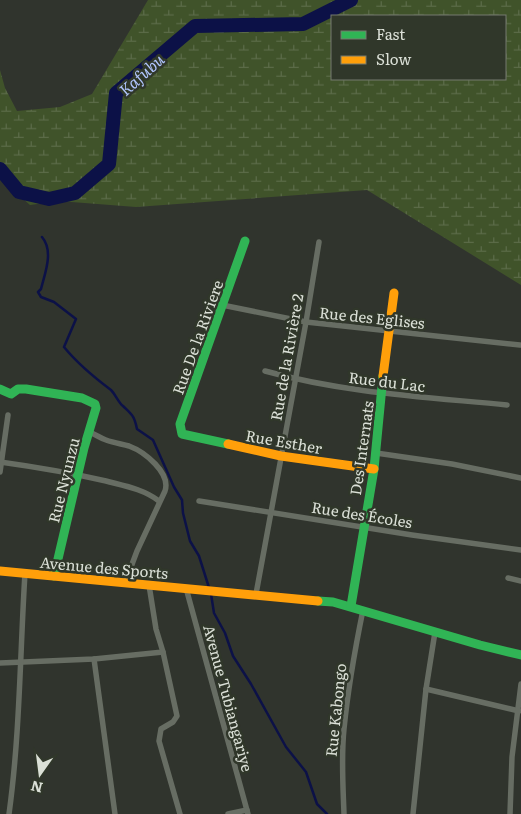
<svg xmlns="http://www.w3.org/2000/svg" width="521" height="814" font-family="Literata,serif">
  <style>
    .wetland { fill: url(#wetland-marsh); fill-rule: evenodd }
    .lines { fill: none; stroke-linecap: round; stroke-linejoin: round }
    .stream { stroke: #0c1147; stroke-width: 2.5 }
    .river { stroke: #0c1147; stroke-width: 14 }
    .street { stroke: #676d63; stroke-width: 5.5 }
    .fast { stroke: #30b455; stroke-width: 9 }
    .slow { stroke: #ff9f0a; stroke-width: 9 }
    .labels { text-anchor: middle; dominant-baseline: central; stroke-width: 5; stroke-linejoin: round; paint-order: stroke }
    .street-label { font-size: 15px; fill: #dbe0d7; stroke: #30372a }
    .water-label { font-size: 16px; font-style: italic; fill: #b0c4fd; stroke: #30372a }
  </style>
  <defs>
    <pattern id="wetland-marsh" width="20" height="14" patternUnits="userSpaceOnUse" patternTransform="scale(1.25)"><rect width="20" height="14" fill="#40532a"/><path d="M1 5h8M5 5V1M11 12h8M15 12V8" fill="none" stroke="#5b6b48"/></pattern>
  </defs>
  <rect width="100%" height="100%" fill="#30342d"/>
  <!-- wetland -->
  <path class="wetland" d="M148 0H521V285L367 190 136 207 59 201 30 205 0 178V70L5 88 17 111 60 107 92 94ZM505 16V79H332V16Z"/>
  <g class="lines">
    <!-- stream -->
    <path class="stream" d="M42 237C54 251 45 273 41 289L38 292 41 297 54 302 76 319 64 347C77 363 95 378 111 390 116 395 118 402 123 406 132 415 134 415 137 429L153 440 174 487 182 500 183 513 190 541 199 556 211 594 214 613 225 633 233 656 251 684 286 747 306 772 317 804 327 814"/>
    <!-- river -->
    <polyline class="river" points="0,169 19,192 49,199 75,193 109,164 116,93 195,26 303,24 351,0"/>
    <!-- street -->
    <g class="street">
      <polyline points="222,305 306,322 520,345"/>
      <path d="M265 371C344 393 426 397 507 405"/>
      <path d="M89 432C95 434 100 438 106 440 114 443 122 444 129 446 145 452 171 473 165 491L137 551 125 583"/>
      <polyline points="376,453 452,464 521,478"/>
      <path d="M0 462C36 467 71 473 106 481 125 486 143 489 159 501"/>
      <polyline points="0,472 8,415"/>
      <polyline points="199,501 412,535 521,550"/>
      <polyline points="508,578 521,581"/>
      <polyline points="186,588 248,814"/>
      <polyline points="256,594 306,322 319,242"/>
      <polyline points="163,652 177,716 173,722 161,729 159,741 180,814"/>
      <polyline points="94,659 115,814"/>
      <polyline points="0,663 94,659 163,652 156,629 149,585"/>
      <polyline points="426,689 519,711"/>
      <path d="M9 814C20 734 20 653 25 573"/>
      <polyline points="228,814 247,810"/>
      <path d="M344 814C343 785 341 757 344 729 348 689 355 649 363 610"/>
      <polyline points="413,814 426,689 435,632"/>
      <polyline points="510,814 512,757 521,684"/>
    </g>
    <!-- fast -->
    <g class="fast">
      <polyline points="0,389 11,394 18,389 26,389 82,398 95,404 96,408 84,448 54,576"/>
      <polyline points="228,444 182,434 180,424 245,241"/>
      <polyline points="318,601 333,602 480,645 521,655"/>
      <polyline points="351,606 374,469 383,376"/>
    </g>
    <!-- slow -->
    <g class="slow">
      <polyline points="383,376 394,293"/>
      <polyline points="228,444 281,456 374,469"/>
      <polyline points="0,571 318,601"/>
    </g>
  </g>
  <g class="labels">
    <!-- street labels -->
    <g class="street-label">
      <text transform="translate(372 317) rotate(6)">Rue des Eglises</text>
      <text transform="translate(197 337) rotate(-70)">Rue De la Riviere</text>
      <text transform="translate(286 357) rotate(-80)">Rue de la Rivière 2</text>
      <text transform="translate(387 381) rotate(7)">Rue du Lac</text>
      <text transform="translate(284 441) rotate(10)">Rue Esther</text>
      <text transform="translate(361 448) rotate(-82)">Des Internats</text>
      <text transform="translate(63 480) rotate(-76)">Rue Nyunzu</text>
      <text transform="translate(362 514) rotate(9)">Rue des Écoles</text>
      <text transform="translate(104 567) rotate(5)">Avenue des Sports</text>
      <text transform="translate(229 698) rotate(75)">Avenue Tubiangariye</text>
      <text transform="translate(335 710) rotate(-84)">Rue Kabongo</text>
    </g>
    <!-- water labels -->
    <g class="water-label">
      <text transform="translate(141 74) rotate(-42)">Kafubu</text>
    </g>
  </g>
  <!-- legend -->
  <rect x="331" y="15" width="175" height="65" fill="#30372a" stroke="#747b6f"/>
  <rect x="341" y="31" width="25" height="8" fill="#30b455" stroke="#747b6f"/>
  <text x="376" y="40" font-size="15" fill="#dbe0d7">Fast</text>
  <rect x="341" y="56" width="25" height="8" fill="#ff9f0a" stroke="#747b6f"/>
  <text x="376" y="65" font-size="15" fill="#dbe0d7">Slow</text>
  <!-- north arrow -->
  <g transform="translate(40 774) rotate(194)" stroke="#30372a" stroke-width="4" paint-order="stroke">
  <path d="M0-4L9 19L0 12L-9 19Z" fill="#dbe0d7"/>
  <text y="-8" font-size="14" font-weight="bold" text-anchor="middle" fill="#dbe0d7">N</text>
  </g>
</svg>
